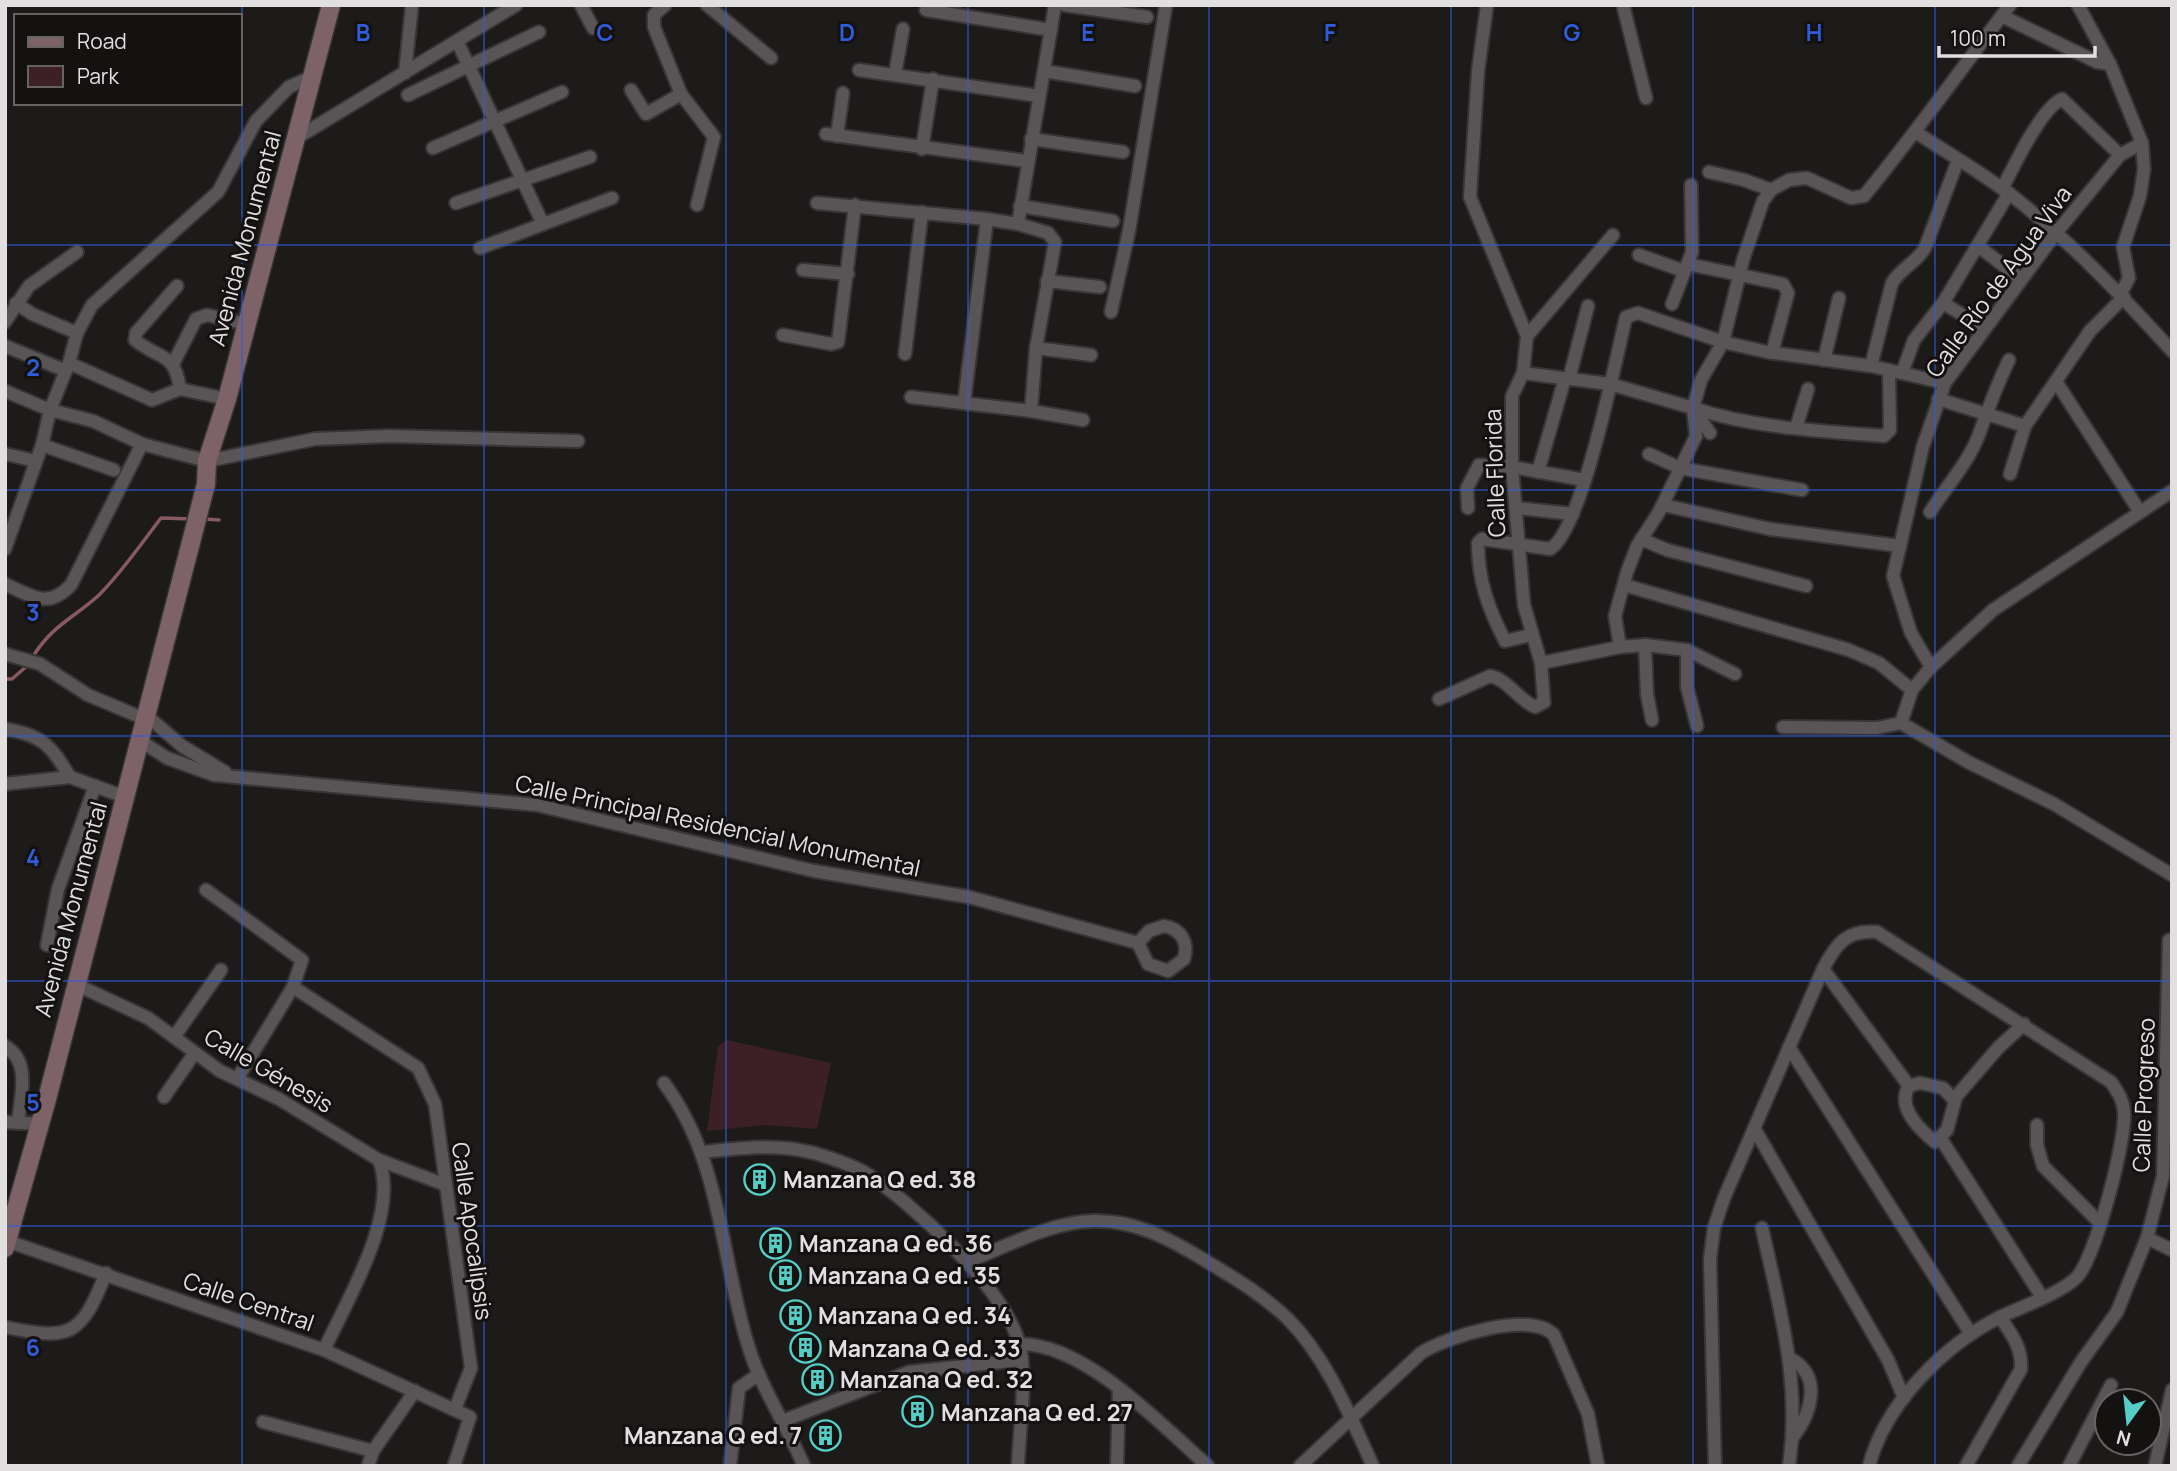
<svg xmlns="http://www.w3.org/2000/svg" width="2177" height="1471" font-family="Manrope,sans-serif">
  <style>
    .green { fill: #3c2025 }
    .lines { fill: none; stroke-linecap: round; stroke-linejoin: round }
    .stream { stroke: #885961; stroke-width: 3.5 }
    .minor-casing { stroke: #373536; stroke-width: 16 }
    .secondary-casing { stroke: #373536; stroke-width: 21 }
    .minor { stroke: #595556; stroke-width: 12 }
    .secondary { stroke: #7d6267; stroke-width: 18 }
    .grid { fill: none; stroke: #315cd9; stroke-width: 2; stroke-opacity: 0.55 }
    .labels { text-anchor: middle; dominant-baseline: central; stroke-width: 6; stroke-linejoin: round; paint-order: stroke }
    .street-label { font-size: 23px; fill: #e1dfdf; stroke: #141111 }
    .poi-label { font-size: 23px; font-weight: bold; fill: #e1dfdf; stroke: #141111; text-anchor: start }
    .grid-label { font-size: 23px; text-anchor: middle; font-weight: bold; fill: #315cd9; stroke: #141111; stroke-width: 6; stroke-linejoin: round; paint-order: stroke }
  </style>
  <rect width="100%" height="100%" fill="#1d1a1a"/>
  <!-- green -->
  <polygon class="green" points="727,1040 831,1063 817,1129 766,1125 707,1131 718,1046"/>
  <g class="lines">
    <!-- stream -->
    <g class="stream">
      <polyline points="204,519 219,520"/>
      <path d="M32 658C52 625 74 618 99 595 122 572 141 544 161 518L193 519"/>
      <polyline points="5,679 12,679 28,665"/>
    </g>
    <defs>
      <g id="minor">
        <polyline points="581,5 593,28"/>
        <polyline points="665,5 654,15 654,27 681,94 714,137 697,205"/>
        <polyline points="707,5 771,58"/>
        <polyline points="1064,5 1147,17"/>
        <polyline points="1623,5 1646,98"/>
        <polyline points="2078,5 2110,64 2142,143 2144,169 2140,196 2123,247 2129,278 2121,293"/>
        <polyline points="926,10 1051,30"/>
        <polyline points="2002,16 2097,62 2110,64"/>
        <polyline points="457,41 543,224"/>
        <polyline points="859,70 1039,96"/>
        <polyline points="1044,71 1135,86"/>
        <polyline points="405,73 412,5"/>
        <polyline points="895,74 903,29"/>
        <polyline points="631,90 646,114 681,94"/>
        <polyline points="408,95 539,32"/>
        <path d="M1917 133C1949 154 1984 174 2015 198 2074 245 2121 295 2172 351"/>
        <polyline points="826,134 1026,161"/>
        <polyline points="837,136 843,93"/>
        <polyline points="295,139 516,5"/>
        <polyline points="1031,139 1123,152"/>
        <polyline points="433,148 562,92"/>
        <polyline points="922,149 933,79"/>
        <polyline points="1709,172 1744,180 1771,190"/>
        <path d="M2002 189C2013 168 2041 108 2062 99L2120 155"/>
        <polyline points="456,203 590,157"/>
        <polyline points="817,203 987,219 964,403"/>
        <polyline points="1020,206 1113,221"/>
        <polyline points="987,219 1018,224"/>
        <polyline points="1978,246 2021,279"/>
        <polyline points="480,248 612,198"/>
        <polyline points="1639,255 1684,271"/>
        <polyline points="1688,264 1783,284 1788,293 1772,353"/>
        <polyline points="803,270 848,274"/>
        <polyline points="1047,281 1100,287"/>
        <path d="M177 286 136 333 135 340C159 360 175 351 180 389"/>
        <polyline points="16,303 32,314 77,333"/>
        <polyline points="1943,303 1984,328"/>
        <polyline points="1672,304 1692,252 1691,185"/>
        <polyline points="1111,312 1129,231 1166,5"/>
        <polyline points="5,322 29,286 77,252"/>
        <polyline points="783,335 831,344 838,342 855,205"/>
        <polyline points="1527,336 1613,235"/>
        <polyline points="5,346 64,370"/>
        <polyline points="1036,348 1091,355"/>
        <polyline points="905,354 922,212"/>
        <polyline points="1824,360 1839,298"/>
        <polyline points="69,363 152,400 180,389 227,399"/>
        <polyline points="173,364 196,319 207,315 246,324"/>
        <path d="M1871 366 1892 283C1901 268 1916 263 1925 248L1958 160"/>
        <polyline points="1523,373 1610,384 1693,408 1710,433"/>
        <polyline points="1902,373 1914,340 1943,303 2009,193"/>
        <polyline points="1569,379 1588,306"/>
        <polyline points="2057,383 2140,512"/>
        <polyline points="5,391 50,410 69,363 77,333 92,305 218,192 256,121 289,87 311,77"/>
        <polyline points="911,397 1031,411 1036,348 1055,242 1048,233 1018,224 1055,5"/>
        <polyline points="1938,399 2025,426 2090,331 2124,297"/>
        <path d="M1693 408C1753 428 1821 431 1884 436L1890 430 1889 370"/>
        <polyline points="1031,411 1083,420"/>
        <polyline points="1796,428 1808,389"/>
        <polyline points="142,444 207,461 315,439 390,436 578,441"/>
        <polyline points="42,445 114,470"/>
        <polyline points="5,454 36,461"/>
        <polyline points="1649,454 1680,468 1802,490"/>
        <polyline points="1538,472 1565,378"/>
        <polyline points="2010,474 2025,426"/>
        <polyline points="1468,508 1467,488 1479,465 1512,467 1585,480"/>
        <polyline points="1517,508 1573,514"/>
        <path d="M1930 512C1946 487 1967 464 1978 437 1988 410 1996 386 2009 360"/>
        <polyline points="1641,539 1667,550 1806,586"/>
        <polyline points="1900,546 1923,446 1945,383 2056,233 2120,155 2142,143"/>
        <path d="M5 549 42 445 50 410 93 421 142 444 71 585C48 609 33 597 5 584"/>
        <polyline points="1624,585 1849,650 1879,663 1912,690 1931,667 1911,633 1893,576 1900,546 1770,529 1663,505"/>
        <path d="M1531 635 1505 641C1488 608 1478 580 1478 543L1482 539 1550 549C1582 531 1616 358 1626 317L1638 313 1723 342 1767 352 1871 366 1945 383"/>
        <polyline points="1645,645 1687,650 1687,687 1697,726"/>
        <path d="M1620 647 1615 616 1627 572 1637 546 1659 512 1696 436 1693 408 1701 380 1723 342 1743 260 1763 201 1771 190 1789 180 1807 178 1851 198 1864 196C1915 134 1961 69 2010 5"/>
        <polyline points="1687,650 1735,674"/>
        <polyline points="5,654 40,664 88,695 145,719"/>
        <polyline points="1541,663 1620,647 1645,645 1647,694 1652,720"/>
        <polyline points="1931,667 1993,610 2172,491"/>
        <path d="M1439 699 1490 676C1507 679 1519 700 1535 707L1544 702 1541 663 1524 605 1512 467V396L1523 373 1527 336 1470 197 1478 71 1487 5"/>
        <polyline points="146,715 182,746 225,772"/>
        <polyline points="1901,723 1968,762 2054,804 2172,875"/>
        <polyline points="1783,727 1877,728 1901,723 1912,690"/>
        <path d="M5 729C43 735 51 746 70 777"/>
        <polyline points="139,740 167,758 214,775 537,805 814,871 969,897 1138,943"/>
        <polyline points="5,784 70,777 125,797"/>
        <polyline points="206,890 302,960 293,987 237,1079"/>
        <path d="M1164 926C1181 929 1189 942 1184 959L1168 971 1148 964 1138 943 1149 931Z"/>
        <polyline points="47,945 58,889 95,786"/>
        <polyline points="1823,969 1909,1086"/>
        <polyline points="75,984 148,1018 220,1071 279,1099 379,1160 446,1185"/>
        <polyline points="293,987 418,1068 435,1104 471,1368 455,1409"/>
        <polyline points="174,1037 221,970"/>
        <path d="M5 1046C32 1062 20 1097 18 1123"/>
        <polyline points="1789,1047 1971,1334"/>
        <path d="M664 1083C722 1161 720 1255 748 1345 760 1386 787 1426 804 1466"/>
        <path d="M1920 1083 1943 1088 1955 1101 1947 1130 1935 1142C1919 1129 1896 1107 1909 1086Z"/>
        <polyline points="164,1097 194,1054"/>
        <polyline points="1954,1099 1998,1048 2024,1024"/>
        <polyline points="5,1122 40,1124"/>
        <polyline points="2037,1125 2037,1145 2043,1166 2100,1223"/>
        <polyline points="1754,1128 1888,1360 1904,1398"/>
        <polyline points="1941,1139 2042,1297"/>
        <path d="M703 1152C741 1148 777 1143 814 1153 831 1158 849 1164 864 1172 912 1202 1004 1288 1019 1343 1028 1374 1019 1432 1018 1466"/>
        <path d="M1762 1228C1780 1310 1801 1381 1789 1466"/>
        <polyline points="2147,1238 2172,1250"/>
        <polyline points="7,1241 324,1350 470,1417 454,1466"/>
        <path d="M966 1262C1006 1247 1050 1222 1093 1221 1134 1220 1166 1237 1201 1258 1231 1276 1262 1294 1288 1319 1328 1360 1349 1414 1373 1466"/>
        <path d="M5 1327C71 1341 81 1336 106 1273"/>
        <path d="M1020 1344C1086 1344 1161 1425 1208 1466"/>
        <path d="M324 1350C347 1300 400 1214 379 1160"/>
        <path d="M1791 1359C1823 1376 1811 1414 1793 1437"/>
        <polyline points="785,1420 909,1372 1020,1360"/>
        <polyline points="263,1422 373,1451"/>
        <polyline points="368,1466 373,1451 415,1391"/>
        <polyline points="730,1466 739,1388 759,1374"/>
        <polyline points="1117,1466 1119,1389"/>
        <path d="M1300 1466 1421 1353C1446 1337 1530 1310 1554 1335L1588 1414 1598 1466"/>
        <path d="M1715 1466 1710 1259 1714 1228 1724 1198 1823 969C1836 944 1847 929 1877 932L2111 1082C2117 1091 2123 1099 2124 1111 2127 1138 2095 1260 2076 1278 2059 1294 2021 1307 2000 1317 1944 1345 1885 1404 1869 1466"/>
        <path d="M1966 1466 2021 1369C2022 1347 2012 1335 2000 1317"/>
        <polyline points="2018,1466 2081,1362 2117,1312 2147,1238 2163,1176 2169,940"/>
        <polyline points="2069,1466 2111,1385"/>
        <polyline points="2155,1466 2172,1390"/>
      </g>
      <polyline id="secondary" points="5,1248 47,1099 206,484 207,461 227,399 331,5"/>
    </defs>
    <!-- minor casing -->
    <use href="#minor" class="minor-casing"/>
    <!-- secondary casing -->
    <use href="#secondary" class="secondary-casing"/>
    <!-- minor -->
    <use href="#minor" class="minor"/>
    <!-- secondary -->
    <use href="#secondary" class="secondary"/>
  </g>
  <!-- grid -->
  <path class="grid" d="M242 5V1466M484 5V1466M726 5V1466M968 5V1466M1209 5V1466M1451 5V1466M1693 5V1466M1935 5V1466M5 245H2172M5 490H2172M5 736H2172M5 981H2172M5 1226H2172"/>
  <!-- icons -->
  <defs>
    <symbol id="building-ring" viewBox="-11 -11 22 22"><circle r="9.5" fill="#141111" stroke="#55cec5" stroke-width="1.5"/><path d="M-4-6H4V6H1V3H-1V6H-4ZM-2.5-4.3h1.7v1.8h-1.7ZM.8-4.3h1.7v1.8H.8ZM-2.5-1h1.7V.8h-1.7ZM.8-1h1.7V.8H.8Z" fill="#55cec5"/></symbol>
  </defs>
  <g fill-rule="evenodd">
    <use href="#building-ring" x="742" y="1162" width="35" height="35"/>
    <use href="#building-ring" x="758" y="1226" width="35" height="35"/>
    <use href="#building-ring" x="768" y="1258" width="35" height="35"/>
    <use href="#building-ring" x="778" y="1298" width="35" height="35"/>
    <use href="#building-ring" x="788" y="1330" width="35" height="35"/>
    <use href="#building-ring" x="800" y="1362" width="35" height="35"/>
    <use href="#building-ring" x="900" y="1394" width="35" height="35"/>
    <use href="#building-ring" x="808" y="1418" width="35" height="35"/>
  </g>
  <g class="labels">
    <!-- street labels -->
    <g class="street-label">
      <text transform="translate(244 238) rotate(-75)">Avenida Monumental</text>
      <text transform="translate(1998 281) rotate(-54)">Calle Río de Agua Viva</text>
      <text transform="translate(1494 473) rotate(-92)">Calle Florida</text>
      <text transform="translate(718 825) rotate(12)">Calle Principal Residencial Monumental</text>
      <text transform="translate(70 909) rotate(-75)">Avenida Monumental</text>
      <text transform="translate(269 1070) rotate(30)">Calle Génesis</text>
      <text transform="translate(2143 1095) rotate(-88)">Calle Progreso</text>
      <text transform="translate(473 1231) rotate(82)">Calle Apocalipsis</text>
      <text transform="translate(249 1301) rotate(19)">Calle Central</text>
    </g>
    <!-- poi labels -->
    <g class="poi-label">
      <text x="783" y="1179">Manzana Q ed. 38</text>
      <text x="799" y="1243">Manzana Q ed. 36</text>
      <text x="808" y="1275">Manzana Q ed. 35</text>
      <text x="818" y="1315">Manzana Q ed. 34</text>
      <text x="828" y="1348">Manzana Q ed. 33</text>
      <text x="840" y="1379">Manzana Q ed. 32</text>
      <text x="941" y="1412">Manzana Q ed. 27</text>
      <text x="802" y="1435" text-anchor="end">Manzana Q ed. 7</text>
    </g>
  </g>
  <g class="grid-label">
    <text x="363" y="41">B</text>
    <text x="605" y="41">C</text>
    <text x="847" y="41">D</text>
    <text x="1088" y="41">E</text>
    <text x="1330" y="41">F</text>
    <text x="1572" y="41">G</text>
    <text x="1814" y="41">H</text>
    <text x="33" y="376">2</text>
    <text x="33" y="621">3</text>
    <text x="33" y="866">4</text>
    <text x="33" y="1111">5</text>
    <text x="33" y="1356">6</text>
  </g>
  <!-- border -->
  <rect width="2177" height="1471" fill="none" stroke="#e1dfdf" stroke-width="14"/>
  <!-- legend -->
  <rect x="14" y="14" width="228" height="91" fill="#141111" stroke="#666363" stroke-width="2"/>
  <rect x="28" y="37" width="35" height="10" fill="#7d6267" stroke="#666363" stroke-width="2"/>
  <text x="77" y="49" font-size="21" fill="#e1dfdf">Road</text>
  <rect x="28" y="66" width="35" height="21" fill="#3c2025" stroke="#666363" stroke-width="2"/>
  <text x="77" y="84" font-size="21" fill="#e1dfdf">Park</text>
  <!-- north arrow -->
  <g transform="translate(2128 1422) rotate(195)"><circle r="33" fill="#141111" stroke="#666363" stroke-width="2"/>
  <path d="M0-5L12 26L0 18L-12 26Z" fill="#55cec5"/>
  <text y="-10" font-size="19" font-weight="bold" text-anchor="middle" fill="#e1dfdf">N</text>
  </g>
  <!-- scale -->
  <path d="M1939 46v10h156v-10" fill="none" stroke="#e1dfdf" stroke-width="3.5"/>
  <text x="1950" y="46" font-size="21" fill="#e1dfdf" stroke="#141111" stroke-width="5" paint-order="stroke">100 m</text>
</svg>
